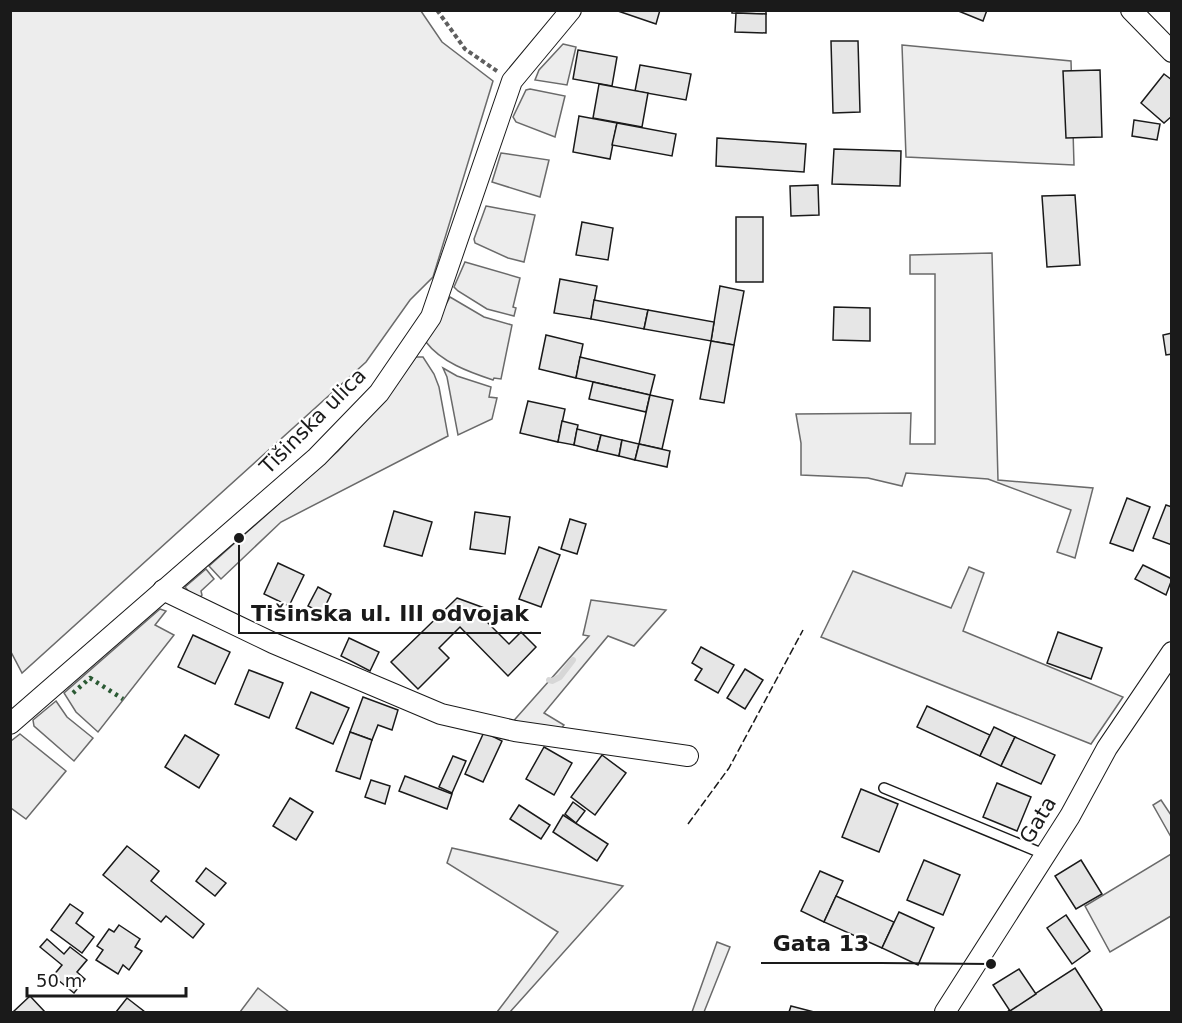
<svg xmlns="http://www.w3.org/2000/svg" width="1182" height="1023" font-family="'DejaVu Sans',sans-serif">
  <style>
    .green { fill: #ededed; stroke: #6a6a6a; stroke-width: 1.5 }
    .lines { fill: none; stroke-linecap: round; stroke-linejoin: round }
    .stream { stroke: #d7d7d7; stroke-width: 6 }
    .building { fill: #e6e6e6; stroke: #1a1a1a; stroke-width: 1.5 }
    .service-casing { stroke: #1a1a1a; stroke-width: 12 }
    .minor-casing { stroke: #1a1a1a; stroke-width: 22 }
    .path { stroke: #5f5f5f; stroke-width: 4; stroke-dasharray: 4.5 3; stroke-linecap: butt }
    .service { stroke: #fff; stroke-width: 9 }
    .minor { stroke: #fff; stroke-width: 20 }
    .hedge { stroke: #2b5a34; stroke-width: 4.5; stroke-dasharray: 3 4.5; stroke-linecap: butt }
    .fence { stroke: #1a1a1a; stroke-width: 1.5; stroke-dasharray: 8 3; stroke-linecap: butt }
    .labels { text-anchor: middle; dominant-baseline: central; stroke-width: 4.5; stroke-linejoin: round; paint-order: stroke }
    .street-label { font-size: 21px; fill: #1a1a1a; stroke: #fff }
    .leader { fill: none; stroke: #1a1a1a; stroke-width: 2 }
    .callout-dot { fill: #1a1a1a; stroke: #fff; stroke-width: 2 }
    .callout-label { font-size: 22px; text-anchor: middle; font-weight: bold; fill: #1a1a1a; stroke: #fff; stroke-width: 4.5; stroke-linejoin: round; paint-order: stroke }
  </style>
  <rect width="100%" height="100%" fill="#fff"/>
  <!-- green -->
  <g class="green">
    <polygon points="11,10 421,11 442,42 493,81 433,277 410,300 366,362 22,673 10,650"/>
    <polygon points="563,44 576,47 567,85 535,80 539,70"/>
    <polygon points="902,45 1071,61 1074,165 906,157"/>
    <polygon points="530,89 565,96 555,137 516,122 513,117 526,90"/>
    <polygon points="501,153 549,160 540,197 492,182"/>
    <polygon points="486,206 535,215 524,262 508,258 475,243 474,239"/>
    <polygon points="992,253 998,480 1093,488 1075,558 1057,552 1071,510 988,479 906,473 902,486 868,478 801,475 801,443 796,414 911,413 910,444 935,444 935,274 910,274 910,255"/>
    <polygon points="465,262 520,278 513,307 516,308 514,316 487,309 458,291 454,287"/>
    <path d="M450 297 484 317 512 325 501 379 494 378 493 380C469 372 441 362 426 342Z"/>
    <polygon points="416,357 423,357 434,374 439,387 448,436 281,522 221,579 209,566 338,451 382,403"/>
    <polygon points="443,368 457,376 491,387 489,397 497,398 492,419 458,435 447,377"/>
    <polygon points="969,567 984,573 963,631 1123,697 1091,744 821,637 853,571 951,608"/>
    <polygon points="206,569 214,579 201,591 202,595 197,601 185,587"/>
    <polygon points="591,600 666,610 634,646 608,636 544,713 564,725 557,734 509,726 589,636 583,635"/>
    <polygon points="160,609 166,611 155,625 174,635 98,732 76,712 64,693"/>
    <polygon points="56,701 67,717 93,738 74,761 34,726 33,720"/>
    <polygon points="20,734 66,771 26,819 11,808 11,741"/>
    <polygon points="1161,800 1171,815 1171,837 1153,805"/>
    <polygon points="452,848 623,886 510,1012 497,1012 558,932 447,863"/>
    <polygon points="1171,854 1171,916 1110,952 1085,906"/>
    <polygon points="717,942 730,947 704,1012 692,1012"/>
    <polygon points="258,988 289,1012 240,1012"/>
  </g>
  <g class="lines">
    <!-- stream -->
    <polyline class="stream" points="549,680 552,681 560,677 573,660"/>
  </g>
  <!-- building -->
  <g class="building">
    <polygon points="615,10 660,10 656,24"/>
    <polygon points="732,10 766,10 766,14 732,13"/>
    <polygon points="956,10 987,10 983,21"/>
    <polygon points="736,13 766,14 766,33 735,32"/>
    <polygon points="831,41 858,41 860,112 833,113"/>
    <polygon points="578,50 617,57 612,86 573,79"/>
    <polygon points="640,65 691,74 686,100 635,91"/>
    <polygon points="1100,70 1102,137 1066,138 1063,71"/>
    <polygon points="1164,74 1172,80 1172,116 1164,123 1141,103"/>
    <polygon points="599,84 648,93 642,127 593,118"/>
    <polygon points="579,116 617,123 610,159 573,152"/>
    <polygon points="1134,120 1160,124 1157,140 1132,136"/>
    <polygon points="617,123 676,134 672,156 612,145"/>
    <polygon points="717,138 806,144 804,172 716,166"/>
    <polygon points="834,149 901,151 900,186 832,184"/>
    <polygon points="818,185 819,215 791,216 790,186"/>
    <polygon points="1075,195 1080,265 1047,267 1042,196"/>
    <rect x="736" y="217" width="27" height="65"/>
    <polygon points="582,222 613,228 608,260 576,255"/>
    <polygon points="560,279 597,286 591,319 554,313"/>
    <polygon points="720,286 744,291 734,345 711,341"/>
    <polygon points="594,300 648,310 644,329 591,319"/>
    <polygon points="834,307 870,308 870,341 833,340"/>
    <polygon points="648,310 714,322 711,341 644,329"/>
    <polygon points="1172,333 1172,354 1166,355 1163,335"/>
    <polygon points="546,335 583,344 576,378 539,369"/>
    <polygon points="711,341 734,345 724,403 700,399"/>
    <polygon points="580,357 655,375 650,395 576,378"/>
    <polygon points="593,382 650,395 646,412 589,399"/>
    <polygon points="650,395 673,400 662,449 639,444"/>
    <polygon points="528,401 565,409 558,442 520,433"/>
    <polygon points="562,421 578,425 574,445 558,442"/>
    <polygon points="577,429 601,435 597,451 574,445"/>
    <polygon points="601,435 622,440 619,456 597,451"/>
    <polygon points="622,440 639,444 635,460 619,456"/>
    <polygon points="639,444 670,451 667,467 635,460"/>
    <polygon points="1127,498 1150,507 1133,551 1110,543"/>
    <polygon points="1166,505 1172,507 1172,545 1153,538"/>
    <polygon points="394,511 432,522 422,556 384,546"/>
    <polygon points="475,512 510,517 505,554 470,549"/>
    <polygon points="570,519 586,524 577,554 561,549"/>
    <polygon points="539,547 560,555 541,607 519,599"/>
    <polygon points="278,563 304,575 289,606 264,594"/>
    <polygon points="1143,565 1172,579 1166,595 1135,579"/>
    <polygon points="318,587 331,594 322,613 308,606"/>
    <polygon points="457,598 487,609 482,617 509,644 521,632 536,647 508,676 460,627 439,648 449,658 418,689 391,662"/>
    <polygon points="1058,632 1102,648 1091,679 1047,663"/>
    <polygon points="193,635 230,652 215,684 178,667"/>
    <polygon points="349,638 379,652 370,671 341,656"/>
    <polygon points="701,647 734,665 718,693 695,680 702,669 692,663"/>
    <polygon points="745,669 763,680 745,709 727,698"/>
    <polygon points="249,670 283,683 269,718 235,704"/>
    <polygon points="311,692 349,708 333,744 296,728"/>
    <polygon points="363,697 398,710 392,730 378,725 372,740 350,732"/>
    <polygon points="927,706 990,735 980,756 917,727"/>
    <polygon points="994,727 1015,737 1001,766 980,756"/>
    <polygon points="350,732 372,740 360,779 336,771"/>
    <polygon points="484,732 502,741 483,782 465,774"/>
    <polygon points="185,735 219,755 199,788 165,767"/>
    <polygon points="1015,737 1055,755 1041,784 1001,766"/>
    <polygon points="544,747 572,763 554,795 526,779"/>
    <polygon points="602,755 626,773 595,815 571,797"/>
    <polygon points="453,756 466,761 452,793 439,787"/>
    <polygon points="405,776 452,794 447,809 399,791"/>
    <polygon points="371,780 390,786 385,804 365,797"/>
    <polygon points="997,783 1031,797 1017,831 983,817"/>
    <polygon points="861,789 898,804 879,852 842,837"/>
    <polygon points="290,798 313,812 296,840 273,826"/>
    <polygon points="573,802 585,811 576,823 565,814"/>
    <polygon points="519,805 550,825 541,839 510,819"/>
    <polygon points="563,815 608,844 597,861 553,832"/>
    <polygon points="127,846 159,871 151,881 204,924 193,938 166,916 161,922 103,875"/>
    <polygon points="924,860 960,875 943,915 907,900"/>
    <polygon points="1081,860 1102,894 1076,909 1055,876"/>
    <polygon points="206,868 226,883 215,896 196,881"/>
    <polygon points="820,871 843,881 824,922 801,911"/>
    <polygon points="836,896 894,922 882,948 824,922"/>
    <polygon points="70,904 83,913 76,923 94,937 82,953 51,930"/>
    <polygon points="899,912 934,928 918,965 882,948"/>
    <polygon points="1066,915 1090,951 1072,964 1047,928"/>
    <polygon points="119,925 140,939 135,947 142,951 129,970 123,965 118,974 96,960 103,950 97,946 109,929 114,932"/>
    <polygon points="47,939 64,954 70,947 87,960 77,972 85,979 74,993 53,976 62,965 40,947"/>
    <polygon points="1075,968 1102,1010 1099,1012 1007,1012"/>
    <polygon points="1019,969 1036,994 1010,1011 993,985"/>
    <polygon points="30,996 45,1012 13,1012"/>
    <polygon points="127,998 145,1012 116,1012"/>
    <polygon points="791,1006 814,1012 789,1012"/>
  </g>
  <g class="lines">
    <defs>
      <polyline id="service" points="884,788 1046,855"/>
      <g id="minor">
        <polyline points="1131,10 1172,52"/>
        <polyline points="163,590 273,643 441,714 515,731 688,756"/>
        <polyline points="10,724 317,457 379,393 431,317 512,81 571,10"/>
        <polyline points="945,1012 1070,816 1107,748 1172,652"/>
      </g>
    </defs>
    <!-- service casing -->
    <use href="#service" class="service-casing"/>
    <!-- minor casing -->
    <use href="#minor" class="minor-casing"/>
    <!-- path -->
    <polyline class="path" points="437,10 465,49 497,71"/>
    <!-- service -->
    <use href="#service" class="service"/>
    <!-- minor -->
    <use href="#minor" class="minor"/>
    <!-- hedge -->
    <polyline class="hedge" points="73,693 90,678 123,699"/>
    <!-- fence -->
    <polyline class="fence" points="688,824 729,768 803,630"/>
  </g>
  <g class="labels">
    <!-- street labels -->
    <g class="street-label">
      <text transform="translate(313 421) rotate(-45)">Tišinska ulica</text>
      <text transform="translate(1038 820) rotate(-59)">Gata</text>
    </g>
  </g>
  <!-- callouts -->
  <path class="leader" d="M239 538L239 633H541M991 964L881 963H761"/>
  <g class="callout-dot">
    <circle cx="239" cy="538" r="6"/>
    <circle cx="991" cy="964" r="6"/>
  </g>
  <g class="callout-label">
    <text x="390" y="621">Tišinska ul. III odvojak</text>
    <text x="821" y="951">Gata 13</text>
  </g>
  <!-- border -->
  <rect width="1182" height="1023" fill="none" stroke="#1a1a1a" stroke-width="24"/>
  <!-- scale -->
  <path d="M27 987v9h159v-9" fill="none" stroke="#1a1a1a" stroke-width="3"/>
  <text x="36" y="987" font-size="18" fill="#1a1a1a" stroke="#ffffff" stroke-width="4.5" paint-order="stroke">50 m</text>
</svg>
